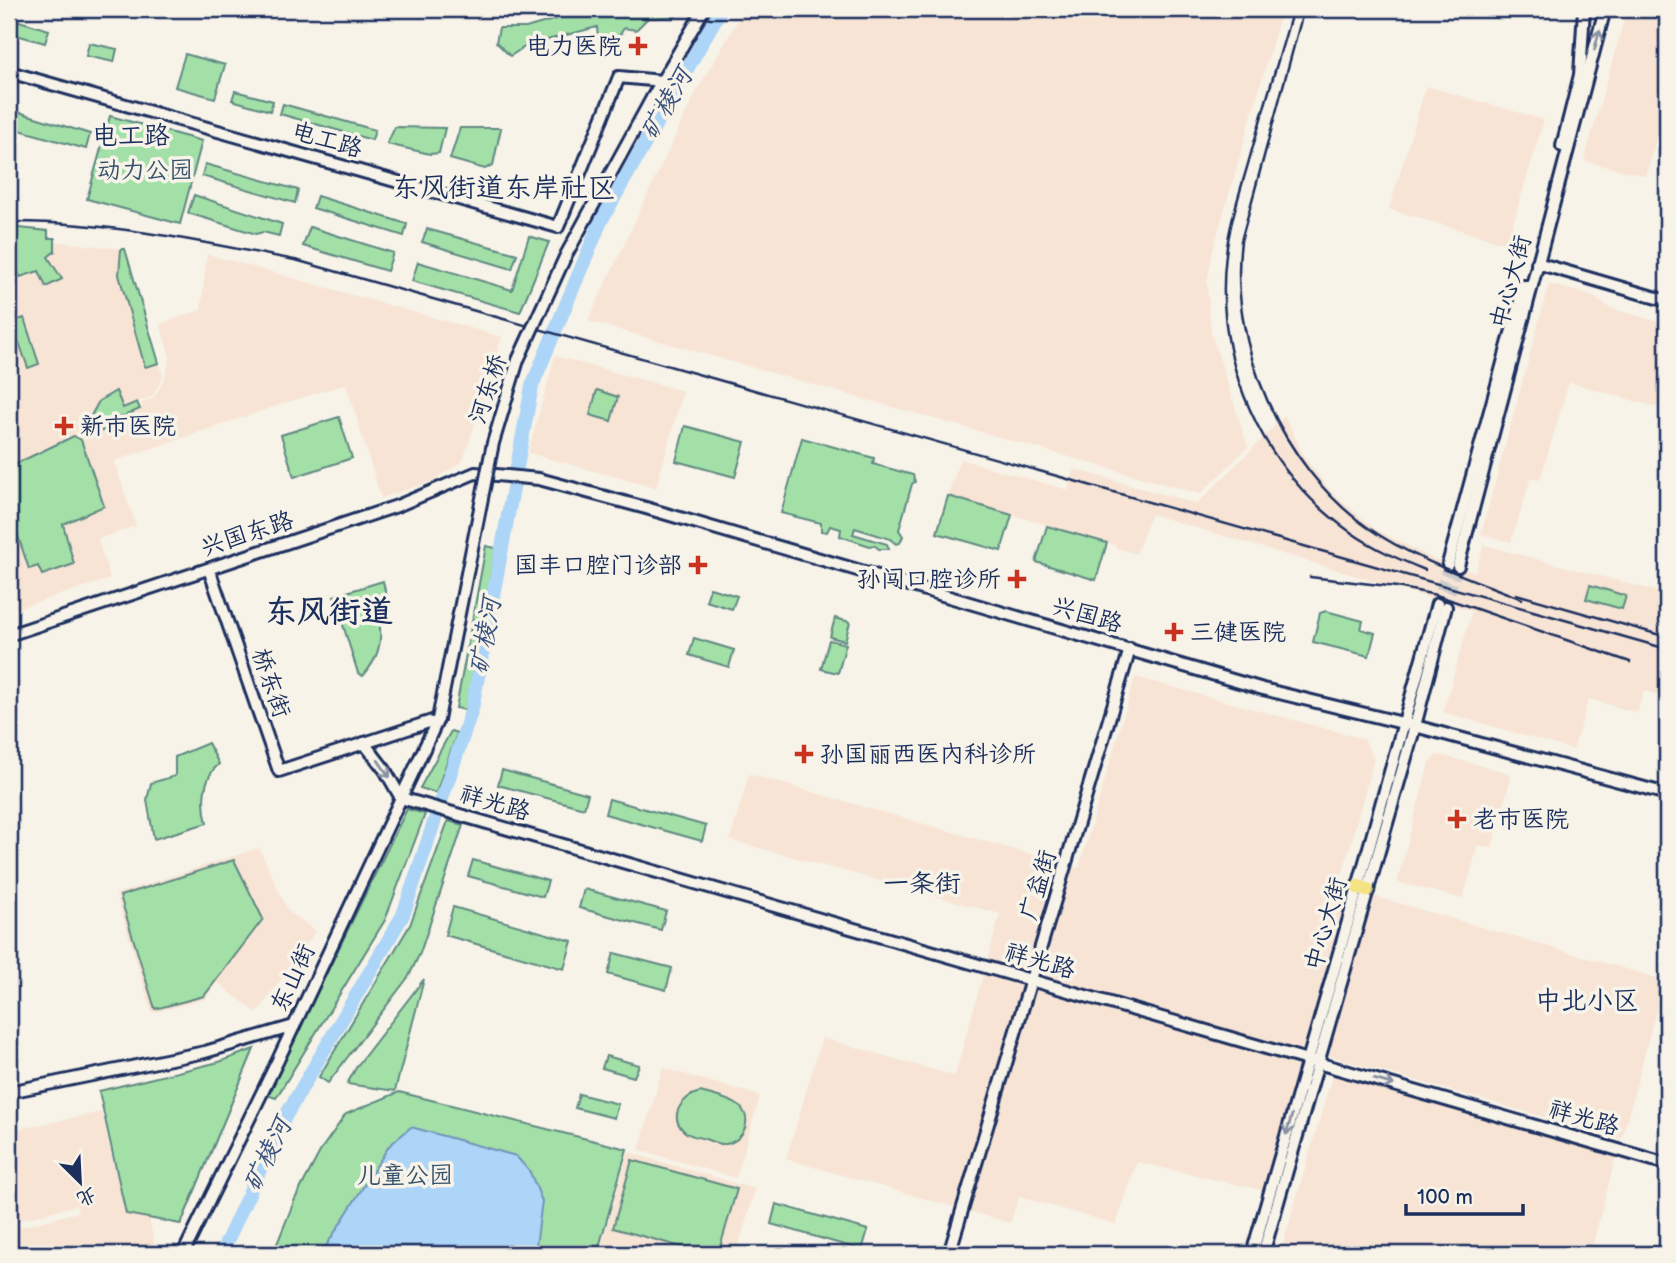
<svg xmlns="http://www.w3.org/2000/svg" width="1676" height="1263" font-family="'Balsamiq Sans','LXGW WenKai TC',sans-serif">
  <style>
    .built { fill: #f7e4d5 }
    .green { fill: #a3e0a7; stroke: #5f8882; stroke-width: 2 }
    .water { fill: #add5f7; stroke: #7393ba; stroke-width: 2 }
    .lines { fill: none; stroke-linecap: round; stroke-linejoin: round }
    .river { stroke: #add5f7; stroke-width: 14 }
    .secondary-tunnel { stroke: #cbcccc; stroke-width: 10; stroke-dasharray: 10 5; stroke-linecap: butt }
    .secondary-casing { stroke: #1b2f5e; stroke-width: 16 }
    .highway-casing { stroke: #1b2f5e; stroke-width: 19 }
    .secondary { stroke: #f7f3e8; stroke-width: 10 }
    .highway { stroke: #f4e382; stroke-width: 14 }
    .rail { stroke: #1b2f5e; stroke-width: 2.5 }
    .secondary-bridge-casing { stroke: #1b2f5e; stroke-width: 16; stroke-linecap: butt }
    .secondary-bridge { stroke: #f7f3e8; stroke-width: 10 }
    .oneway { stroke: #8991a3 }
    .poi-dot { fill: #c8321e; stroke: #f7f3e8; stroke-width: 2.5 }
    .labels { text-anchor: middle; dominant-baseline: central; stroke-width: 7; stroke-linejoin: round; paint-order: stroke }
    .poi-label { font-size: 24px; fill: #1b2f5e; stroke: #f7f3e8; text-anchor: start }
    .street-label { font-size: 24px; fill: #1b2f5e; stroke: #f7f3e8 }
    .park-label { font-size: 24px; fill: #36526d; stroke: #f7f3e8 }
    .water-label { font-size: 26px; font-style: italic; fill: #38507d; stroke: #f7f3e8 }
    .neighbourhood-label { font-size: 26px; fill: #1b2f5e; stroke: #f7f3e8 }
    .quarter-label { font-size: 28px; fill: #1b2f5e; stroke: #f7f3e8 }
    .district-label { font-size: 32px; font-weight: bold; fill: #1b2f5e; stroke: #f7f3e8 }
  </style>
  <rect width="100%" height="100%" fill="#f7f3e8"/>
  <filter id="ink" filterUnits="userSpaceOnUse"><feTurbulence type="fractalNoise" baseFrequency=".0143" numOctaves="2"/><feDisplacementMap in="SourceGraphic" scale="14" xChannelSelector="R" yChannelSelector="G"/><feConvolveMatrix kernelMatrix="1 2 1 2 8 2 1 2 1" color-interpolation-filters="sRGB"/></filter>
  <g filter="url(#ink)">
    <!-- built -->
    <g class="built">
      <polygon points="745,9 1282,9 1213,250 1207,282 1211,333 1248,447 1200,494 588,321 697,90"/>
      <polygon points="1627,9 1667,9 1667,98 1646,176 1584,161"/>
      <polygon points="1426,86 1544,120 1507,244 1389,209"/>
      <polygon points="9,242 59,242 125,249 163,376 153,396 138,402 140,409 143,408 141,403 154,398 165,377 170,357 160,324 201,310 207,254 502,337 463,461 430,482 381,498 346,384 294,400 114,461 136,526 98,539 110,579 9,611"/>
      <polygon points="1549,284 1590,295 1610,308 1667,324 1667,410 1569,382 1540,480 1531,478 1511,542 1481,534"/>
      <polygon points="555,356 683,391 656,488 528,453"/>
      <polygon points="1285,416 1304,457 1331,492 1375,529 1431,558 1475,572 1484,545 1667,594 1667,698 1644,691 1637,713 1589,699 1573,750 1443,712 1472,611 1151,514 1136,554 1117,548 1115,545 948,496 960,459 1068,490 1074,469 1197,504"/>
      <polygon points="1135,677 1364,739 1374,759 1339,886 1664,980 1622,1139 1304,1049 1262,1190 1137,1162 1116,1224 1019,1197 1010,1223 786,1159 822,1038 955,1076 1000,914 730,840 749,774 1079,868"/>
      <polygon points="1440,755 1506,772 1511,777 1492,848 1478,845 1463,899 1397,882 1429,764 1435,756"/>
      <polygon points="259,848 288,911 316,931 257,1013 217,982 205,999 152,1013 116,894"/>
      <polygon points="663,1068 760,1096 736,1178 639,1150"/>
      <polygon points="1333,1073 1616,1156 1590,1254 1280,1254"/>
      <polygon points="102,1112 116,1175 138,1169 156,1250 154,1254 9,1254 9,1230 78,1212 76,1205 9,1223 9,1131"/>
      <polygon points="628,1152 755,1189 736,1254 599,1254"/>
    </g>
    <!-- green -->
    <g class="green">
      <polygon points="590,9 615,9 617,13 631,9 682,10 676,16 648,18 636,30 624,28 619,36 598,38 597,27 528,45 510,56 496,42 499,28 526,28"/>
      <polygon points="9,18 49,30 45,43 9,33"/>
      <polygon points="89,43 117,49 114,62 86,56"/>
      <polygon points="185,54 225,65 215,98 175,87"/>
      <polygon points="235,91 273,101 270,111 232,100"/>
      <polygon points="283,104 375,130 372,140 280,114"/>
      <polygon points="9,109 90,134 86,149 9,127"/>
      <polygon points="110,116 202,141 180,224 87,199"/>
      <polygon points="395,127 445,128 439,153 430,154 387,144"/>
      <polygon points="460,128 501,128 493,165 485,169 450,159"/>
      <polygon points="205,164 298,190 295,203 202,176"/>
      <polygon points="194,195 282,224 279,236 263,232 256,234 188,213"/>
      <polygon points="317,196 407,224 404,236 313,208"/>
      <polygon points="9,227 48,231 48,238 55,238 55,251 48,257 62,279 46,287 39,271 20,277 9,250"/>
      <polygon points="310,227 393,253 387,271 303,246"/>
      <polygon points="427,229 517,254 512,269 422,242"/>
      <polygon points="529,236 549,242 520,312 412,281 418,262 512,290"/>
      <polygon points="121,249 125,249 159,363 145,367 119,275"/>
      <polygon points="24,318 39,364 28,368 12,322"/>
      <polygon points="597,390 618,397 611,421 590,415"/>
      <polygon points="116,391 123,408 137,402 140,409 103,425 104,430 91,436 87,423 99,401"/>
      <polygon points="339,417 352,458 294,477 281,435"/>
      <polygon points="685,426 745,442 735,477 676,461"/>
      <polygon points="74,436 81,440 104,506 63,524 74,564 42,575 38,566 29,569 9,509 9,467"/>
      <polygon points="802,438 874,458 873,464 913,475 915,482 912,484 899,530 903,536 900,543 896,544 890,539 855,528 853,534 887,544 889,549 879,549 874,545 870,546 840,536 841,529 830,526 827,532 821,531 821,523 781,513"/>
      <polygon points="948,496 1012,515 1001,551 937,533"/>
      <polygon points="1047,526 1107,543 1096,580 1036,562"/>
      <polygon points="486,546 496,548 466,710 456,708"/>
      <path d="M383 581 388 605 379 620C383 642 378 659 363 676L358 673 334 596Z"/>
      <polygon points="1590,585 1626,596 1622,609 1586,599"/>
      <polygon points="710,588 737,596 732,609 706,601"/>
      <polygon points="1326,611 1363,621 1361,629 1375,633 1369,656 1313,642 1320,613"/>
      <polygon points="835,618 850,622 845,641 830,637"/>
      <polygon points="694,638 734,650 729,667 689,655"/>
      <polygon points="829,640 846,644 838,673 821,669"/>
      <polygon points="451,731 457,733 436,793 420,788"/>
      <path d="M208 743 219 764C202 778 202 804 207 823L154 839 147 800 151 783 175 776V757Z"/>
      <polygon points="502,770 588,794 584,808 498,785"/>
      <polygon points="609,799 706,826 702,841 605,814"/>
      <polygon points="407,809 425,814 385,920 276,1098 267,1095"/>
      <polygon points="448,821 463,825 420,953 409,976 328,1083 319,1077 410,925"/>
      <polygon points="234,860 263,919 204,996 155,1009 120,896"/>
      <polygon points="473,860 548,881 543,897 468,876"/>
      <polygon points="584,889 666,911 661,930 579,908"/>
      <polygon points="453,907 572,941 564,969 445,935"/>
      <polygon points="614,953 672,968 666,990 608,974"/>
      <polygon points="424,979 395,1091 347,1084 357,1066"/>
      <polygon points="254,1049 181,1224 126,1214 99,1091 219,1062"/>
      <polygon points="606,1056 639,1065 634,1077 602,1068"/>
      <polygon points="399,1092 627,1149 597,1254 273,1254 295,1199 322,1148 346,1114"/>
      <path d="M700 1092C711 1095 726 1098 736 1104 755 1115 745 1141 726 1144 719 1145 711 1141 705 1139 698 1137 690 1136 685 1132 667 1116 682 1097 700 1092Z"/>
      <polygon points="579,1094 618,1104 614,1118 575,1108"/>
      <polygon points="632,1160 737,1189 718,1254 707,1254 613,1228"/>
      <polygon points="776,1204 868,1230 862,1250 771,1224"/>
    </g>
    <!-- water -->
    <polygon class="water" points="411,1127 516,1156 530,1172 542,1201 535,1254 321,1254 389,1146"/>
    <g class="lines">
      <!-- river -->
      <polyline class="river" points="221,1254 282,1122 403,915 472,709 532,386 601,221 721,9"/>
      <!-- secondary-tunnel -->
      <g class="secondary-tunnel">
        <polyline points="1437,604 1448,564"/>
        <polyline points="1446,607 1458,566"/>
      </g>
      <defs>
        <g id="secondary">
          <polyline points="9,72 558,227 619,77 662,81"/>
          <polyline points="652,98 704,9"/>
          <polyline points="1562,146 1580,75 1584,9"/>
          <polyline points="1537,263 1667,301"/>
          <polyline points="1448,564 1524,286"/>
          <polyline points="1458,566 1605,9"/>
          <polyline points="209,569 279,771 438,719"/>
          <polyline points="9,635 397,506 475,473 539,479 646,508 1263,689 1415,726 1667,794"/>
          <polyline points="364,743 385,770 401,798 1667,1164"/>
          <polyline points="9,1092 205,1052 294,1026"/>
          <polyline points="183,1254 278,1060 438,719"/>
          <polyline points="949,1254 1130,649"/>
          <polyline points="1252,1254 1358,887 1437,604"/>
          <polyline points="1263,1254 1415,726 1446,607"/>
        </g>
        <polyline id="highway" points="1358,887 1367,890"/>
      </defs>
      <!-- secondary casing -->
      <use href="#secondary" class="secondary-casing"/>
      <!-- highway casing -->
      <use href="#highway" class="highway-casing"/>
      <!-- secondary -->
      <use href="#secondary" class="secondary"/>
      <!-- highway -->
      <use href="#highway" class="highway"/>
      <!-- rail -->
      <g class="rail">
        <path d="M1293 9C1279 58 1264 107 1250 157 1241 189 1230 221 1226 254 1213 362 1262 469 1349 531 1373 548 1398 559 1425 570"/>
        <path d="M1304 9 1241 241C1228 344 1282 467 1367 527 1414 560 1470 578 1522 599"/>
        <path d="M9 222C106 221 204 242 299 261L1667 649"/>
        <polyline points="1310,577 1397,587 1436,595 1630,662"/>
        <polyline points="1516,594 1667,637"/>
      </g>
      <defs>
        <polyline id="secondary-bridge" points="438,719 493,443 518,360 566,255 652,98"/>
      </defs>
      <!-- secondary-bridge casing -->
      <use href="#secondary-bridge" class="secondary-bridge-casing"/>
      <!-- secondary-bridge -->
      <use href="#secondary-bridge" class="secondary-bridge"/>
    </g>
    <!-- one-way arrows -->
    <defs><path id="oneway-shaft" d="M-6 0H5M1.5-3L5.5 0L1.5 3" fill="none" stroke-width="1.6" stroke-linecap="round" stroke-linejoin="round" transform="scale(1.75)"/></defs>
    <g class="oneway">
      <use href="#oneway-shaft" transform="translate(1597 40) rotate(-75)"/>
      <use href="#oneway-shaft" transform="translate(384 769) rotate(56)"/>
      <use href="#oneway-shaft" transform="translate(1384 1082) rotate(16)"/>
      <use href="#oneway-shaft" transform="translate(1289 1125) rotate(106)"/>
    </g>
  </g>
  <!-- markers -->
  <g class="poi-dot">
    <path d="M634.5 35.5h7v7h7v7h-7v7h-7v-7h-7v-7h7z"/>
    <path d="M60.5 415.5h7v7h7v7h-7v7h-7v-7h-7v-7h7z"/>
    <path d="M694.5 554.5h7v7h7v7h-7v7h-7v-7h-7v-7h7z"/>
    <path d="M1013.5 568.5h7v7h7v7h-7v7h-7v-7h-7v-7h7z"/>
    <path d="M1170.5 621.5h7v7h7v7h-7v7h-7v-7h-7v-7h7z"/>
    <path d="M800.5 743.5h7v7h7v7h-7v7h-7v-7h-7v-7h7z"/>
    <path d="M1453.5 808.5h7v7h7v7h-7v7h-7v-7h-7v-7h7z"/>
  </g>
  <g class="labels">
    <!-- poi labels -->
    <g class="poi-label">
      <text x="622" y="46" text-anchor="end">电力医院</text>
      <text x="80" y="426">新市医院</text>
      <text x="682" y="565" text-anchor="end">国丰口腔门诊部</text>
      <text x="1001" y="579" text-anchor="end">孙闯口腔诊所</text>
      <text x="1190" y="632">三健医院</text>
      <text x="820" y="754">孙国丽西医内科诊所</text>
      <text x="1473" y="819">老市医院</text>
    </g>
    <!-- street labels -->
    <g class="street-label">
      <text transform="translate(327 140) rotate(16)">电工路</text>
      <text transform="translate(1511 282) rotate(-75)">中心大街</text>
      <text transform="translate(488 389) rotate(-72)">河东桥</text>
      <text transform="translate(247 534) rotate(-18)">兴国东路</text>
      <text transform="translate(1087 615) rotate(16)">兴国路</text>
      <text transform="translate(271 683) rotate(71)">桥东街</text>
      <text transform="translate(495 803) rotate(16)">祥光路</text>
      <text transform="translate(1038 885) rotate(-73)">广益街</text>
      <text transform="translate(1326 924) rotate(-74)">中心大街</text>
      <text transform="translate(1040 961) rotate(16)">祥光路</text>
      <text transform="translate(293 978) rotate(-65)">东山街</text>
      <text transform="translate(1584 1118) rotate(16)">祥光路</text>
    </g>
    <!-- park labels -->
    <g class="park-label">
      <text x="145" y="170">动力公园</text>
      <text x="405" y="1175">儿童公园</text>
    </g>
    <!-- water labels -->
    <g class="water-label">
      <text transform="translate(667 104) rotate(-60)">矿棱河</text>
      <text transform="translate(486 636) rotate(-80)">矿棱河</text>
      <text transform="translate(268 1155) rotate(-64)">矿棱河</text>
    </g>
    <!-- neighbourhood labels -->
    <g class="neighbourhood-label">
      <text x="131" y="136">电工路</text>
      <text x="922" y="884">一条街</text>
      <text x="1587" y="1001">中北小区</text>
    </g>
    <!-- quarter labels -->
    <g class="quarter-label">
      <text x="504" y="188">东风街道东岸社区</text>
    </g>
    <!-- district labels -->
    <g class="district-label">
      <text x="329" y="612">东风街道</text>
    </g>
  </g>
  <!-- margin -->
  <rect width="1676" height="1263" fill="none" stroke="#f7f3e8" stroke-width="35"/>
  <rect x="18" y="18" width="1641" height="1228" fill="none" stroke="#1b2f5e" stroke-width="2.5" filter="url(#ink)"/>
  <!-- north arrow -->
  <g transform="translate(80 1182) rotate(156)" stroke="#f7f3e8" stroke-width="5" paint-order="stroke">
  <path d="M0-5L12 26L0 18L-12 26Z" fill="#1b2f5e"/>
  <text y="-10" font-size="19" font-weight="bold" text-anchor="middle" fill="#1b2f5e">北</text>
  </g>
  <!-- scale -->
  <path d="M1406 1204v10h117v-10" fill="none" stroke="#1b2f5e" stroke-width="3.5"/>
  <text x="1417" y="1204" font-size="21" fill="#1b2f5e" stroke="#f7f3e8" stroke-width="5" paint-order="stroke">100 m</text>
</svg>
